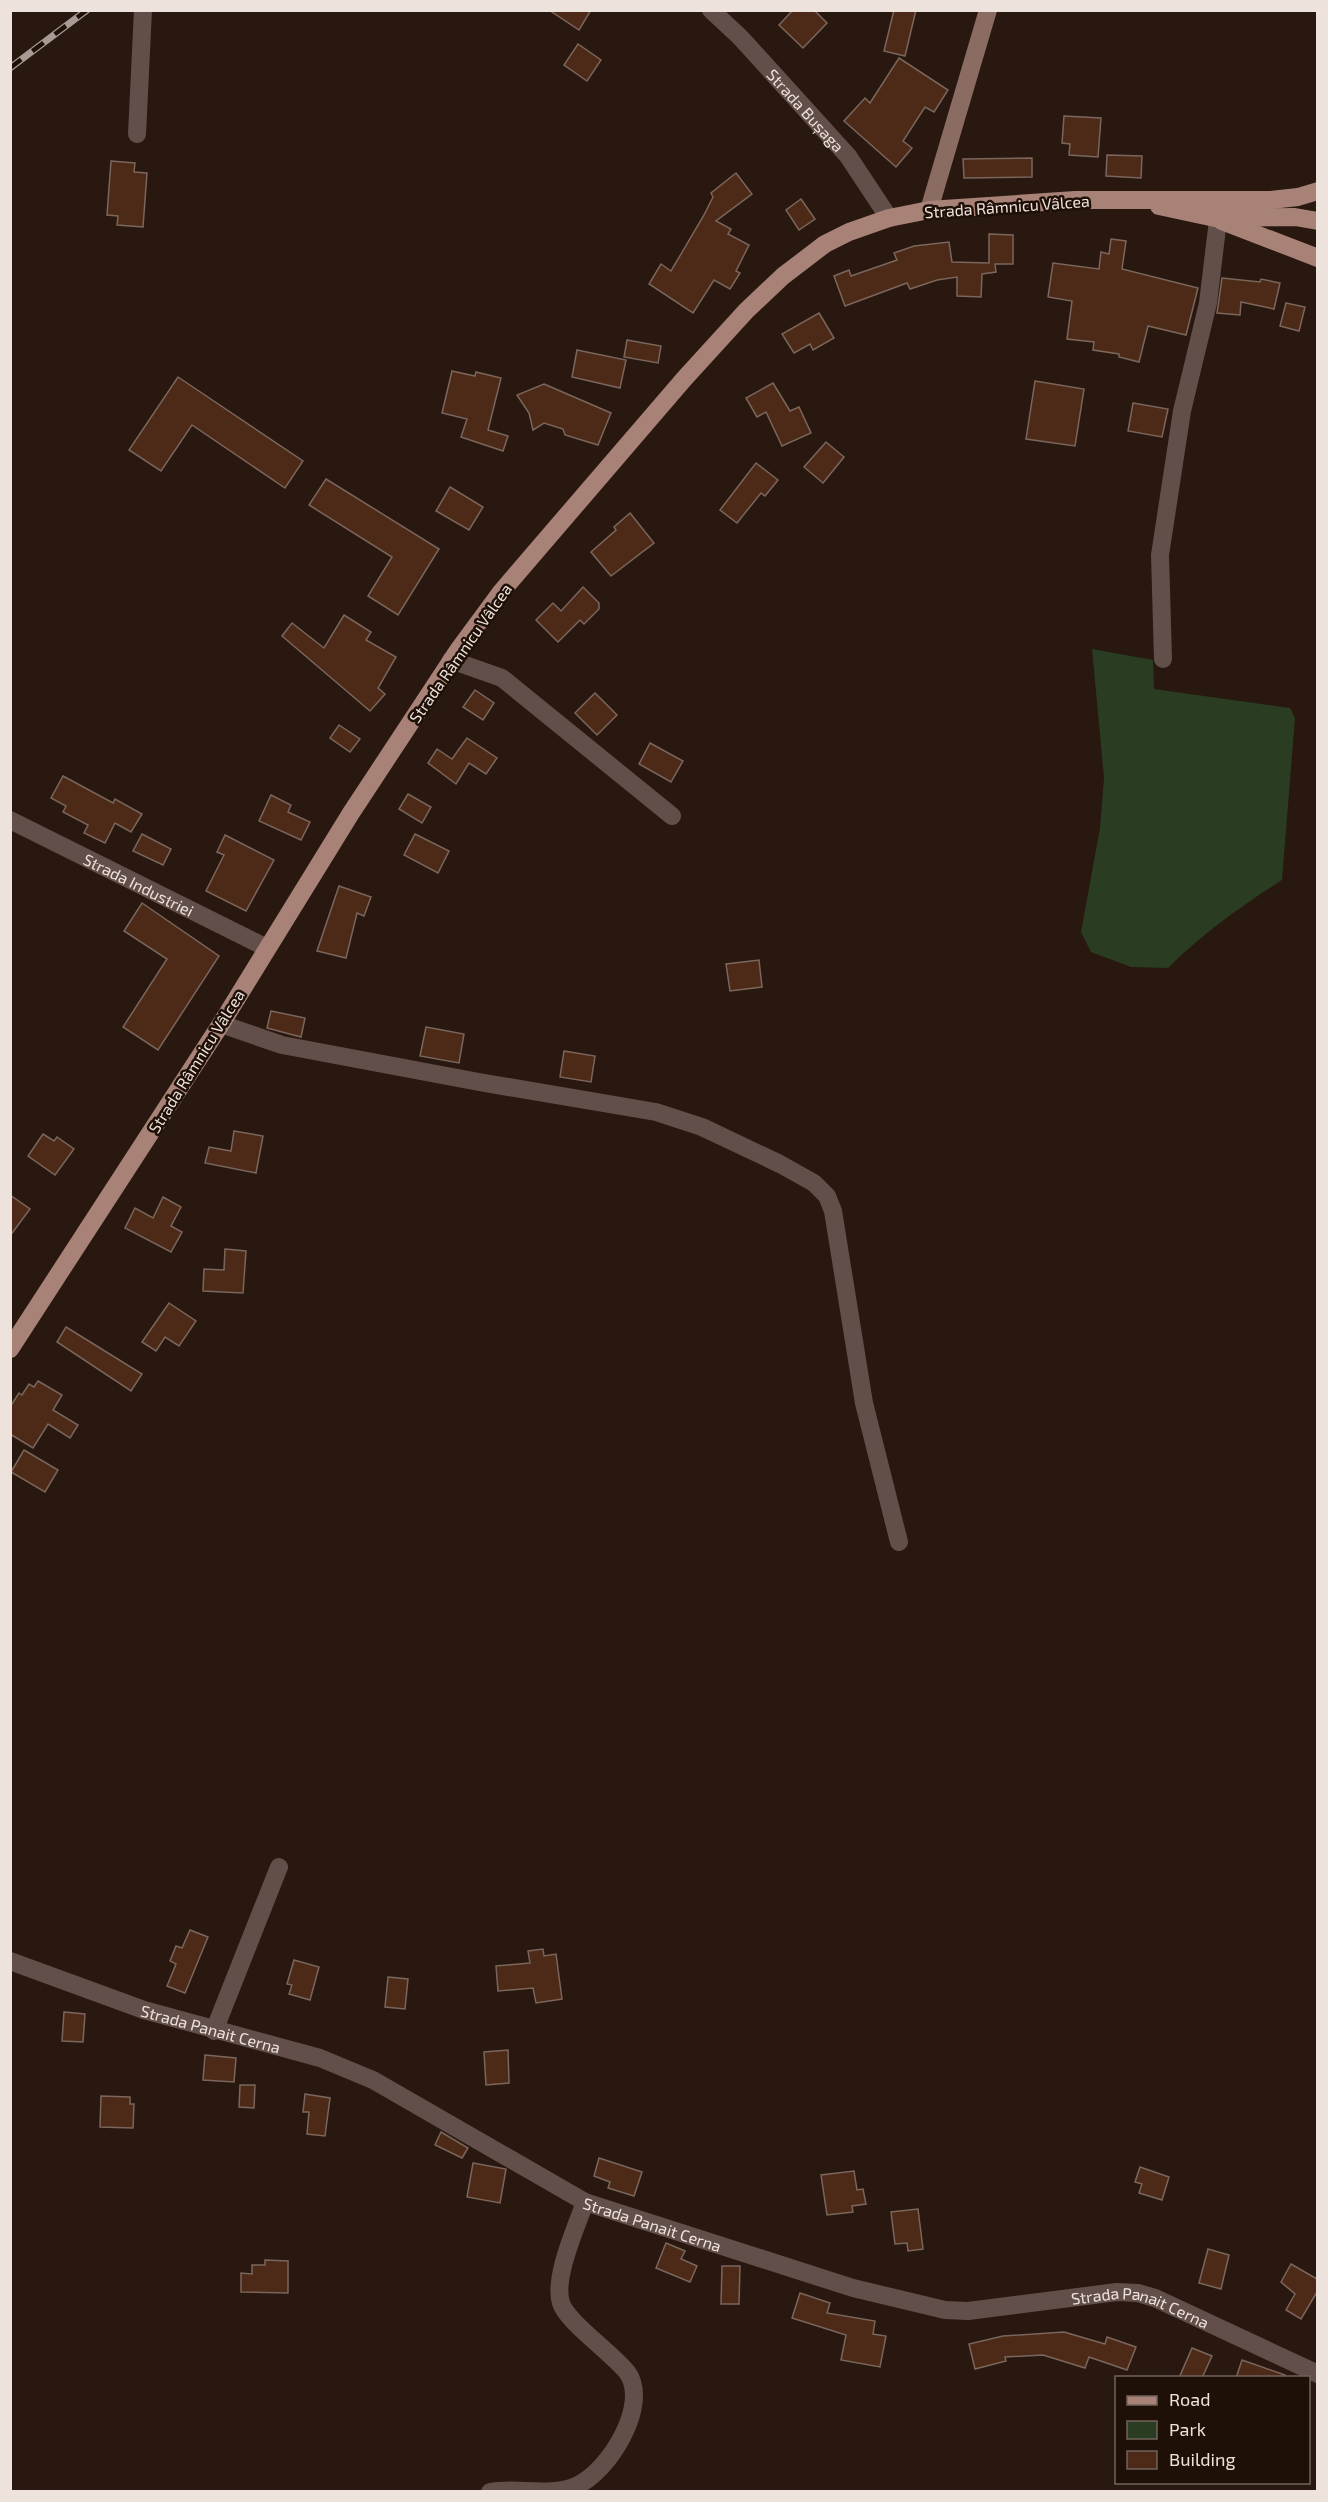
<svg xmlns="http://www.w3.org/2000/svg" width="1328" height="2502" font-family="'Exo 2',sans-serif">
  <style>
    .green { fill: #2a3c21 }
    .building { fill: #4d2a17; stroke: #7a665c; stroke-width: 1.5 }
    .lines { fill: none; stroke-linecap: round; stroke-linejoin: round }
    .street { stroke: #624f49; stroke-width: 18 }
    .secondary { stroke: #8a6c62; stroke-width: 18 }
    .primary { stroke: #a88276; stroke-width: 18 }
    .rail-casing { stroke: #a89a94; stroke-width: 7 }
    .rail { stroke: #1e0f07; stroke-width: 4.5; stroke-dasharray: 14; stroke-linecap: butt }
    .labels { text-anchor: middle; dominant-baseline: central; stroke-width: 5; stroke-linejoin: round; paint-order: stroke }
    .street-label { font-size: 16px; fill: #eee2dc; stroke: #1e0f07 }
  </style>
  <rect width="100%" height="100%" fill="#281810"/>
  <!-- green -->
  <path class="green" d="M1092 649 1153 660 1154 689 1290 708 1295 718 1282 880C1241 906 1203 933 1168 968L1131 967 1091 952 1081 932 1100 828 1104 778Z"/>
  <!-- building -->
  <g class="building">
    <polygon points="549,10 591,10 579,30"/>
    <polygon points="793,10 814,10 827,23 803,48 779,25"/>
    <polygon points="894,10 916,10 905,56 884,51"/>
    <polygon points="578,44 601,60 587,81 564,65"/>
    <polygon points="899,58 948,90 934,112 925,107 903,141 912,148 896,167 844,121 865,98 870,103"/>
    <polygon points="1064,116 1101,118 1098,157 1069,155 1070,144 1062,143"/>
    <polygon points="1107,155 1142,156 1141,178 1106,176"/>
    <polygon points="1032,158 1032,177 964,178 963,159"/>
    <polygon points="111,161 135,163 134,172 147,173 143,227 117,225 118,216 107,215"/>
    <polygon points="736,173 752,194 716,221 731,229 728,234 749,245 736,271 740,273 730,289 714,280 693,313 649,284 661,264 671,271 704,215 713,197 711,193"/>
    <polygon points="801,199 815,219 799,230 786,210"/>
    <polygon points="989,234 1013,235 1013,264 995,264 996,272 982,274 981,297 957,296 957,277 937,280 910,289 907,283 845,306 834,276 849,270 851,276 897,260 894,253 914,246 949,242 952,262 989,263"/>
    <polygon points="1111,239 1126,241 1122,269 1198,288 1186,335 1148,326 1139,362 1119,357 1119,354 1093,350 1094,342 1067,339 1072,301 1048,297 1053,263 1099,269 1101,252 1109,254"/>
    <polygon points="1222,278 1260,282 1261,279 1280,283 1274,309 1241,302 1240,315 1217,313"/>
    <polygon points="1286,303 1305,307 1299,331 1280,326"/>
    <polygon points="819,313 834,338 813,350 810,344 794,353 782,334"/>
    <polygon points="627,340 661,346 658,363 624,357"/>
    <polygon points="577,350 626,360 620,388 572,377"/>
    <polygon points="452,371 475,376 476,372 501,378 488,430 508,436 503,451 461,437 467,419 442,413"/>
    <polygon points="178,377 303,461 285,488 192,425 161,471 129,450"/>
    <polygon points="1035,381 1084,389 1075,446 1026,439"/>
    <polygon points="773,383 790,411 799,407 811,433 782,446 766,412 757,417 746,398"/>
    <polygon points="544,384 611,413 598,445 565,435 563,429 544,423 533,430 529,413 517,395"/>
    <polygon points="1133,403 1168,409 1162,437 1128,431"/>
    <polygon points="826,442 844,457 823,483 804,467"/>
    <polygon points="756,463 778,480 765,496 761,493 737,523 720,510"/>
    <polygon points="326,479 439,549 398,615 368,596 392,557 309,505"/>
    <polygon points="450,487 483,507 469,530 436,511"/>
    <polygon points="630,513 654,543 611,576 591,552 616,530 614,527"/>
    <polygon points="583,587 599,603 599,609 584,624 580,620 558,642 536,620 553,603 561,611"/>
    <polygon points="344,615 371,632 366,640 396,657 378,688 385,694 370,711 282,636 292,623 324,648"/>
    <polygon points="475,690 494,703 483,720 463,707"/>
    <polygon points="595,693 617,715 597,735 575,713"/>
    <polygon points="339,725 360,739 350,752 330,738"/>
    <polygon points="467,738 497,758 486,774 469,763 456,784 428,763 437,749 452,759"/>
    <polygon points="650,743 683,761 671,782 639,764"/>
    <polygon points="63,776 113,803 115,799 142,814 131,832 115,823 105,843 84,833 88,825 63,812 66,806 51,798"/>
    <polygon points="408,794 431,807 422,823 399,809"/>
    <polygon points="271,795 291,805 288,812 310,822 301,840 259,821"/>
    <polygon points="142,834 171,849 163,865 133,851"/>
    <polygon points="415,834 449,851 438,873 404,855"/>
    <polygon points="225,835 274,860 246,911 206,891 224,855 217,852"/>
    <polygon points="339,886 371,897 364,916 357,913 346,958 317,951"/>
    <polygon points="142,903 219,956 158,1050 123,1027 167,959 124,931"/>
    <polygon points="759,960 762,987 730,991 726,964"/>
    <polygon points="271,1011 305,1018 301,1037 267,1028"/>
    <polygon points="426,1027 464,1034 459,1063 420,1056"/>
    <polygon points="564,1051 595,1056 591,1082 560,1077"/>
    <polygon points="234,1131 263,1136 256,1173 205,1163 209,1147 231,1151"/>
    <polygon points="43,1134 54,1141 57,1137 74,1149 55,1175 28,1156"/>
    <polygon points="10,1195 30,1209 10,1236"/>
    <polygon points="163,1197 181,1207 171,1226 182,1232 171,1252 125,1228 135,1208 153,1218"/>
    <polygon points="225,1249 246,1251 243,1293 203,1291 204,1269 224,1270"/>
    <polygon points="169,1303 196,1321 179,1346 165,1337 156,1351 142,1342"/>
    <polygon points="66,1327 142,1374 131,1391 57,1342"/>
    <polygon points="38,1381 62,1395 53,1410 78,1425 70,1438 48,1424 33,1448 10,1434 10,1407 19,1393 22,1395 29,1384 34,1387"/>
    <polygon points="24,1450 58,1470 45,1492 11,1472"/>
    <polygon points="190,1930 208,1937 185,1993 167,1986 176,1964 170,1961 176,1946 182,1948"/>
    <polygon points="543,1949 544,1956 556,1954 562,1999 536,2003 533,1988 498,1991 496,1966 530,1963 528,1951"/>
    <polygon points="294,1960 319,1967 310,2000 289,1994 292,1985 287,1984"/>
    <polygon points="388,1977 408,1979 405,2009 385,2007"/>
    <polygon points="64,2012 85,2014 83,2042 62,2041"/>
    <polygon points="508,2050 509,2083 486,2085 484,2052"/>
    <polygon points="205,2055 236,2058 234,2082 203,2080"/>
    <polygon points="240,2085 255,2085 254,2108 239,2107"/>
    <polygon points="305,2094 330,2098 325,2136 307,2134 309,2112 303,2112"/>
    <polygon points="101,2096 130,2097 130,2104 134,2104 133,2128 100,2127"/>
    <polygon points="441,2132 468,2148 462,2158 435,2145"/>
    <polygon points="599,2158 642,2172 634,2196 608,2188 610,2182 594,2176"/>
    <polygon points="473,2163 506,2169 500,2203 467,2197"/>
    <polygon points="1140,2167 1169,2177 1162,2200 1139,2193 1142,2184 1135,2182"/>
    <polygon points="854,2171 857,2190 863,2189 866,2204 852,2206 853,2212 827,2215 821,2175"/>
    <polygon points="918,2209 923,2249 908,2251 907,2243 895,2244 891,2212"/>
    <polygon points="666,2243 685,2251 681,2259 697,2266 690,2282 656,2268"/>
    <polygon points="1208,2249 1229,2255 1221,2289 1199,2283"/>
    <polygon points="265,2260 288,2261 288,2293 241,2292 241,2273 252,2274 252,2265 265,2265"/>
    <polygon points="1291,2264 1317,2279 1317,2292 1301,2319 1286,2310 1295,2294 1281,2282"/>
    <polygon points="722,2266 740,2266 739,2304 721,2304"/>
    <polygon points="800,2293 830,2303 827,2313 875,2321 873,2334 886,2336 880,2367 841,2360 846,2335 792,2318"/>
    <polygon points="1064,2332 1105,2344 1107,2337 1136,2347 1127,2370 1089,2357 1085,2368 1043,2355 1005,2357 1006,2361 975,2369 969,2344 1003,2336"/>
    <polygon points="1192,2348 1212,2356 1202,2378 1179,2378"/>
    <polygon points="1242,2360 1285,2375 1285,2378 1236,2378"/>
  </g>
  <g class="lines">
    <!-- street -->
    <g class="street">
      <path id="s1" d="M711 10 740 37 848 156 889 218"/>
      <polyline points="137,134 143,10"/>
      <polyline points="1163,659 1160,555 1182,411 1208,303 1218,220"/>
      <polyline points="451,660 502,678 672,816"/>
      <path id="s2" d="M10 820 267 948"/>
      <polyline points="221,1024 282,1045 479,1082 656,1112 702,1127 780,1164 814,1183 827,1196 833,1211 864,1403 899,1542"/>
      <path id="s3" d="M10 1961 144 2010 320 2058 373 2080 585 2202 853 2288 945 2310 968 2311 1117 2292 1138 2293 1155 2298 1318 2374"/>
      <polyline points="214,2031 279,1867"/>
      <path d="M490 2492C517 2487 550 2497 576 2486 608 2473 651 2404 627 2372 611 2352 567 2322 561 2303 553 2278 576 2228 585 2202"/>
    </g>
    <!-- secondary -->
    <polyline class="secondary" points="929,210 988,10"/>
    <!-- primary -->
    <g class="primary">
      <polyline points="1159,206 1215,218 1295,217 1318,221"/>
      <polyline points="1222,221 1318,258"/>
      <polyline points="10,1349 221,1024 351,813 459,649 501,592 684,379 746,311 783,276 825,244 849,232 889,218 929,210 1075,200 1271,200 1298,197 1318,191"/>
    </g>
    <defs>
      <polyline id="rail" points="10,68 87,10"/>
    </defs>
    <!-- rail casing -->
    <use href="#rail" class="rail-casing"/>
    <!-- rail -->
    <use href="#rail" class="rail"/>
  </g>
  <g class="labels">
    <!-- street labels -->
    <g class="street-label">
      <text stroke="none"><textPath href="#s1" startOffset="138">Strada Bușaga</textPath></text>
      <text transform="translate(1007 206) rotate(-4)">Strada Râmnicu Vâlcea</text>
      <text transform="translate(460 653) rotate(-55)">Strada Râmnicu Vâlcea</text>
      <text stroke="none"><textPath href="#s2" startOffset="144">Strada Industriei</textPath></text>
      <text transform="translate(196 1061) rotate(-58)">Strada Râmnicu Vâlcea</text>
      <text stroke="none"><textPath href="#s3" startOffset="212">Strada Panait Cerna</textPath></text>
      <text stroke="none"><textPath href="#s3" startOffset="698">Strada Panait Cerna</textPath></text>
      <text stroke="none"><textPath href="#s3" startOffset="1202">Strada Panait Cerna</textPath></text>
    </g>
  </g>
  <!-- border -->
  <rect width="1328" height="2502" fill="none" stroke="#eee2dc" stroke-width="24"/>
  <!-- legend -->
  <rect x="1115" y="2376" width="195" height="108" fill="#1e0f07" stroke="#71635c" stroke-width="1.5"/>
  <rect x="1127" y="2396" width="30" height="9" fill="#a88276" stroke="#71635c" stroke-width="1.5"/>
  <text x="1169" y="2406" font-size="18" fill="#eee2dc">Road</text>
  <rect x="1127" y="2421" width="30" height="18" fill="#2a3c21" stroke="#71635c" stroke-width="1.5"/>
  <text x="1169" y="2436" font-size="18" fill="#eee2dc">Park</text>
  <rect x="1127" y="2451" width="30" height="18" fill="#4d2a17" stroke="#71635c" stroke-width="1.5"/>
  <text x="1169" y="2466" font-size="18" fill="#eee2dc">Building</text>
</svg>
